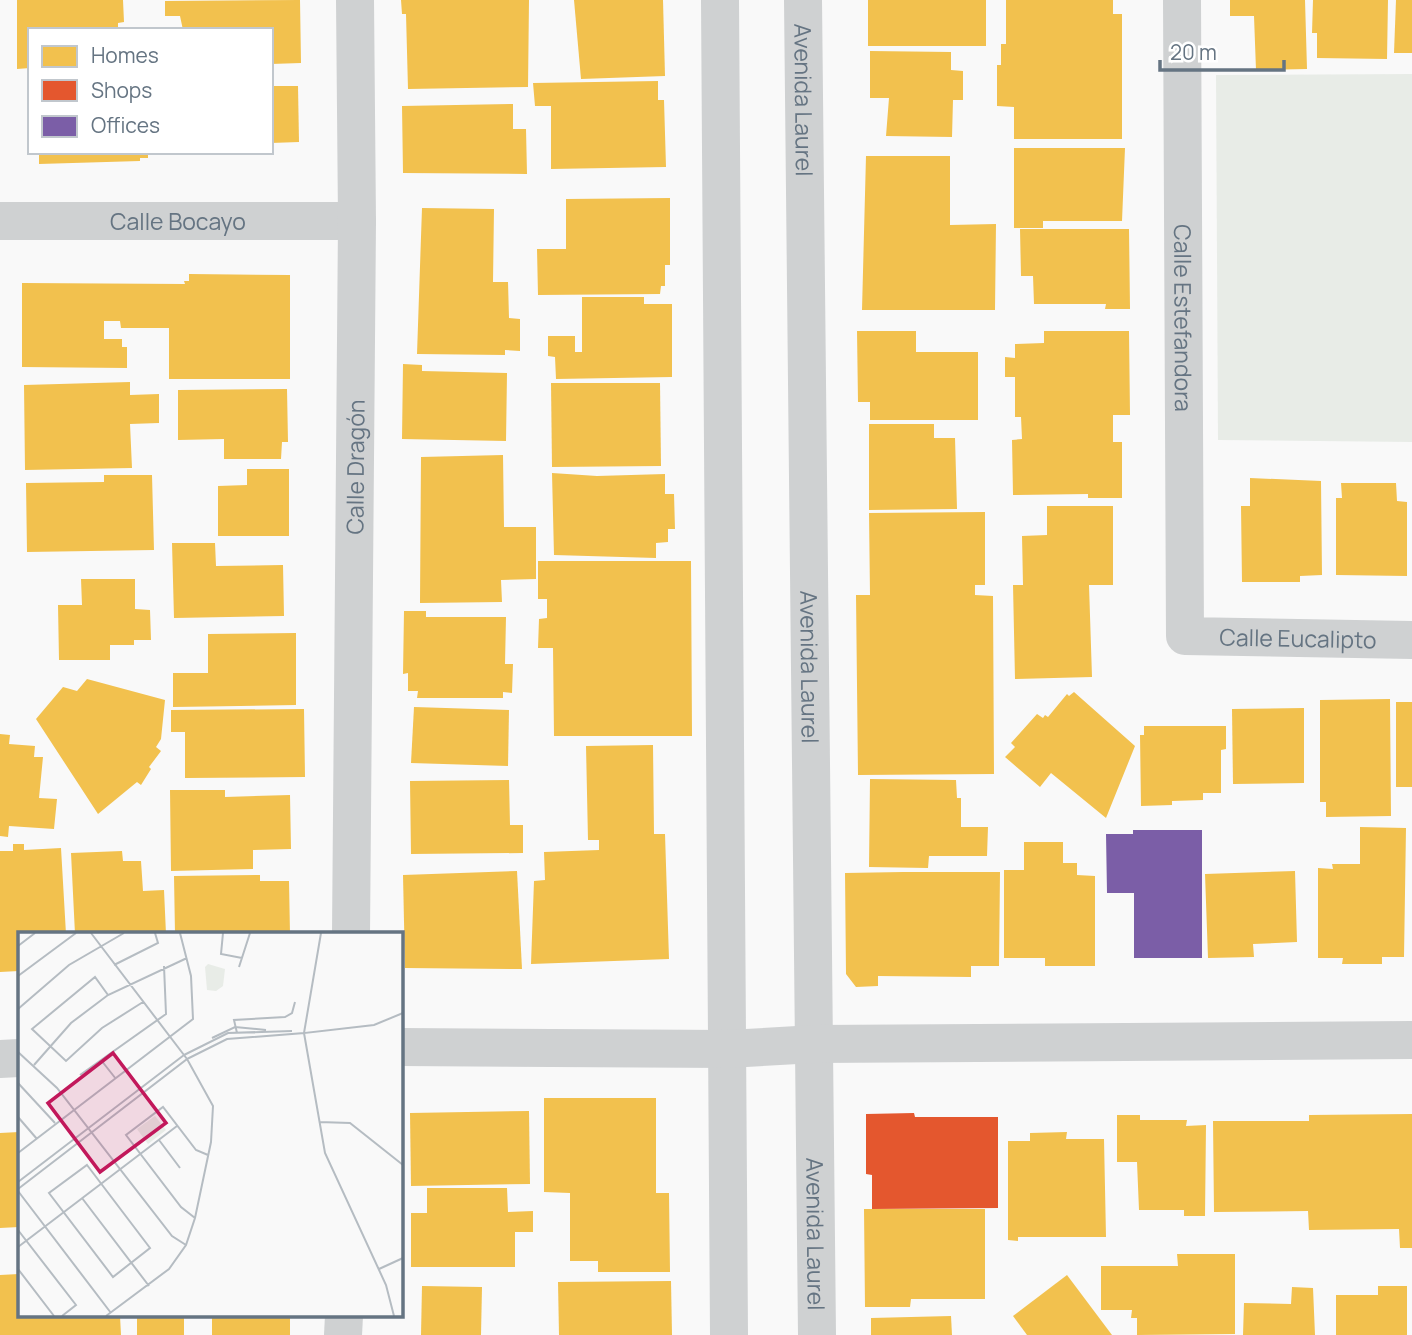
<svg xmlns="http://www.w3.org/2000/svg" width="1412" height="1335" font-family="Manrope,sans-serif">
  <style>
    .green { fill: #e8ece7 }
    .homes { fill: #f2c14e }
    .shops { fill: #e4572e }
    .offices { fill: #7b5ea7 }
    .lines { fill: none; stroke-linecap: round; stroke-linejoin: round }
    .minor { stroke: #cfd1d2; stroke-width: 38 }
    .labels { text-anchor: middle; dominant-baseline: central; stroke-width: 7; stroke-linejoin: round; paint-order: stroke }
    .street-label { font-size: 23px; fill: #657482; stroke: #fff }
    .inset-road { fill: none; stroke: #b5bcc2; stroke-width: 2 }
    .view { fill: #c2185b; fill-opacity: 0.15; stroke: #c2185b; stroke-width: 3.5 }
    .inset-edge { fill: none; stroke: #657482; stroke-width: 3.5 }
  </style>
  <rect width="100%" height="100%" fill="#f9f9f9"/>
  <!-- green -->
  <polygon class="green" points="1412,74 1412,442 1218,440 1216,75"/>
  <!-- homes -->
  <g class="homes">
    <polygon points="17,0 123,0 124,22 118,23 118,30 30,30 30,68 17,69"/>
    <polygon points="300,0 301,63 271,64 271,30 183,30 180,16 165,16 165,1"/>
    <polygon points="401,0 529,0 528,87 408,89 406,14 402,14"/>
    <polygon points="574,0 663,0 665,76 581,79"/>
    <rect x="868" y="0" width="118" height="46"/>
    <polygon points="1006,0 1113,0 1113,14 1122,14 1122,139 1014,139 1014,107 997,106 997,65 1001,65 1001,44 1006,44"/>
    <polygon points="1230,0 1305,0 1307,69 1256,70 1254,16 1230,16"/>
    <polygon points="1313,0 1388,0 1387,59 1317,58 1317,33 1312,33"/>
    <polygon points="1396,0 1412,0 1412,53 1394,53"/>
    <polygon points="870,51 951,52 951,70 963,71 963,100 953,100 952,137 886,136 889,98 870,98"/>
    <polygon points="658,81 658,100 664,100 666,167 551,169 551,106 535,106 533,83"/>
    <polygon points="271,86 298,86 299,142 271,143"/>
    <polygon points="513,104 513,129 526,129 527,174 403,173 402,106"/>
    <polygon points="1014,148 1125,148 1122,221 1043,221 1043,228 1014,228"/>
    <polygon points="39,152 148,152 148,158 140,158 140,161 39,164"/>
    <polygon points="866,156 950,156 950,225 996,224 995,310 862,310"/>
    <polygon points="670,198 670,265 665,265 665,286 661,286 660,294 538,295 537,249 566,249 566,199"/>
    <polygon points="422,208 494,209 493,282 508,282 509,318 520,319 520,351 505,350 505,355 417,354"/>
    <polygon points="1020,229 1129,229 1130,309 1105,309 1106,304 1034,304 1033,276 1021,276"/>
    <polygon points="189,274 290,275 290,379 169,379 169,328 121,328 120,321 104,321 104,339 122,339 122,347 127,347 127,368 22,367 22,283 185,284 184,281 189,281"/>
    <polygon points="582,297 644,297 644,304 672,304 672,377 556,379 555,357 548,356 548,336 575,336 575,352 582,352"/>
    <polygon points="857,331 916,331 916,352 978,352 978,420 870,420 870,402 858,402"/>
    <polygon points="1044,331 1129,331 1130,415 1113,415 1113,442 1122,442 1122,498 1088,498 1088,494 1013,495 1012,440 1022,439 1021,417 1015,417 1015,377 1005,377 1005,357 1015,358 1015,344 1044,343"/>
    <polygon points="403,364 422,365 422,371 507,373 506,441 402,439"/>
    <polygon points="130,382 130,395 159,394 159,423 130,424 132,468 25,470 24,385"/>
    <polygon points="551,383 660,383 661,466 552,467"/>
    <polygon points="287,389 288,442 282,442 281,459 224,459 224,439 178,440 178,390"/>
    <polygon points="869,424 934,424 934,438 955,438 957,509 869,510"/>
    <polygon points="503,455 504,527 536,527 536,579 501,580 502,602 420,603 421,457"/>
    <polygon points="247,469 289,469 289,536 218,536 218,486 247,485"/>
    <polygon points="552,473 597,476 665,474 665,494 674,494 675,529 668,529 668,542 656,543 656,558 554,555"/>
    <polygon points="104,475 152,475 154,550 27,552 26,483 104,482"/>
    <polygon points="1250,478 1321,481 1322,575 1300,576 1300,582 1242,582 1241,506 1250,506"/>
    <polygon points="1341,483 1396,483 1397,501 1407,502 1407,576 1336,575 1336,498 1342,498"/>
    <polygon points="1047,506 1113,506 1113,585 1089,585 1092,677 1015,679 1013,585 1023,585 1022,536 1047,535"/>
    <polygon points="985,512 985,585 975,585 975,595 993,596 994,774 858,775 856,595 870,595 869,513"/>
    <polygon points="172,543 215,543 216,566 283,565 284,616 174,618"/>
    <polygon points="538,561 691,561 692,736 554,736 553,648 538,648 539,619 547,618 547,599 538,599"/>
    <polygon points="81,579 135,579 135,609 150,610 151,640 134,640 134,645 110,645 110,660 59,660 58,605 82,605"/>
    <polygon points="404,611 426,611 426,617 506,617 505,664 513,664 512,693 503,692 503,698 417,698 418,691 408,691 408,673 403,674"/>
    <polygon points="296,633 296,705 173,707 173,673 208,673 208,634"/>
    <polygon points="87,679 165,700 161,739 156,747 161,751 149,767 151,769 141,785 137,782 98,814 36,719 63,687 77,691"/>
    <polygon points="1074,692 1135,746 1106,818 1051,773 1040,787 1005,757 1015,747 1011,743 1037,714 1043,718 1045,715 1048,717 1067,694 1069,696"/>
    <polygon points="1390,699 1391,816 1326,817 1326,802 1320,802 1320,700"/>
    <rect x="1396" y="702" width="16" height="85"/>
    <polygon points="414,707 509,710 508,766 411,763"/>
    <polygon points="1304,708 1304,783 1233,784 1232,709"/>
    <polygon points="304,709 305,777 185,778 185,732 171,732 171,710"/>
    <polygon points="1144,726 1226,726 1226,749 1221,750 1221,793 1203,793 1203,800 1172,801 1172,805 1141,806 1140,735 1144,735"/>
    <polygon points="0,734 10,735 9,744 35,746 34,757 43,757 39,798 57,799 54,829 9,826 8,837 0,836"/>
    <polygon points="653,745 654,834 665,834 669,959 531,964 534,881 545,880 544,852 599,850 599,840 588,840 586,746"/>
    <polygon points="870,779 956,780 957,798 961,798 961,827 988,827 987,856 929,856 928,868 869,867"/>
    <polygon points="509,780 510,825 523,825 523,853 411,854 410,781"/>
    <polygon points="170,790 225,790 225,797 290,795 291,849 253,850 253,869 171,871"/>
    <polygon points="1360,827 1406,828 1404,957 1382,957 1382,964 1342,964 1343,958 1318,958 1318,868 1333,869 1332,864 1360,864"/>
    <polygon points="1024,842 1063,842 1063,863 1077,863 1077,875 1095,876 1095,966 1045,966 1045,958 1004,958 1004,870 1024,870"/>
    <polygon points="13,844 24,844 24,850 61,848 66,934 19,934 19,971 0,972 0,851 13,851"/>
    <polygon points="122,851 123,861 141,861 143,891 164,890 166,934 75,934 71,853"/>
    <polygon points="517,871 522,969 405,968 403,875"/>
    <polygon points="1295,871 1297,942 1253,944 1254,957 1208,958 1205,874"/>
    <polygon points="903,872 1000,872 999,966 971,966 971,977 878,976 878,986 856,987 846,974 845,873"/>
    <polygon points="260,875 260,881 289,881 290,934 175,934 174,876"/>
    <polygon points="544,1098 656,1098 656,1193 669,1193 670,1272 598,1272 598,1261 570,1261 570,1193 544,1192"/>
    <polygon points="529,1111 530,1184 411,1186 410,1113"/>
    <polygon points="1412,1114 1412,1248 1400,1248 1399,1229 1309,1230 1308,1211 1214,1212 1213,1121 1309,1121 1309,1115"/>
    <polygon points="1117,1115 1140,1115 1140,1120 1187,1120 1186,1126 1206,1125 1205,1216 1184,1216 1184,1210 1139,1210 1137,1162 1117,1162"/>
    <polygon points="19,1132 19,1227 0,1228 0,1133"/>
    <polygon points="1067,1132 1066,1139 1104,1139 1106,1237 1018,1237 1018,1241 1008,1240 1008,1141 1030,1141 1030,1133"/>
    <polygon points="427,1188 507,1188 508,1212 533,1211 533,1232 515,1232 515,1267 411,1267 411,1213 427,1213"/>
    <polygon points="864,1209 985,1209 985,1299 911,1299 910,1307 865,1307"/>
    <polygon points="1177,1254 1235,1254 1235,1334 1137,1335 1137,1318 1131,1318 1132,1310 1101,1310 1101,1266 1178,1266"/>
    <polygon points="19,1274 19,1316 120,1316 121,1335 0,1335 0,1275"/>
    <polygon points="1067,1275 1112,1335 1027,1335 1013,1316"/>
    <polygon points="671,1281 672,1335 559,1335 558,1282"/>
    <polygon points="422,1286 482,1287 481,1335 421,1335"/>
    <polygon points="1378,1286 1407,1286 1407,1335 1336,1335 1336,1295 1378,1295"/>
    <polygon points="1292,1287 1313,1288 1315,1335 1243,1335 1244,1303 1291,1304"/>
    <rect x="137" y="1316" width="47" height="19"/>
    <rect x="212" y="1316" width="78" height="19"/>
    <polygon points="951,1316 952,1335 871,1335 871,1318"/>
  </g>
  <!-- shops -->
  <polygon class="shops" points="914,1113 915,1117 998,1117 998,1208 872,1209 872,1175 866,1174 866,1114"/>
  <!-- offices -->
  <polygon class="offices" points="1133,830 1202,830 1202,958 1134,958 1134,893 1107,893 1106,834 1133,834"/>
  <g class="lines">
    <!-- minor -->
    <g class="minor">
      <polyline points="720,0 729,1335"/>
      <path id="s1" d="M803 0 817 1335"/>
      <path id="s2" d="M1182 0 1185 636 1412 640"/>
      <path id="s3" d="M0 221H357"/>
      <path id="s4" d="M351 934 357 221 355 0"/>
      <polyline points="401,1047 728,1049 815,1044 1412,1040"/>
      <polyline points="0,1059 19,1058"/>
      <polyline points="343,1335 344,1316"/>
    </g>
  </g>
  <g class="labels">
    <!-- street labels -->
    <g class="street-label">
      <text stroke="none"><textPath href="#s1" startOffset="100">Avenida Laurel</textPath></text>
      <text stroke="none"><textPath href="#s3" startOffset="178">Calle Bocayo</textPath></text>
      <text stroke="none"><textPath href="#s2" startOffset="318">Calle Estefandora</textPath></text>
      <text stroke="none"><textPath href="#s4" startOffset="467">Calle Dragón</textPath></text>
      <text stroke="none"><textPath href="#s2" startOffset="749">Calle Eucalipto</textPath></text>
      <text stroke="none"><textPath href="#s1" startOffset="667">Avenida Laurel</textPath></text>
      <text stroke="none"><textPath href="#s1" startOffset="1234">Avenida Laurel</textPath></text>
    </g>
  </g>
  <!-- overview -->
  <g transform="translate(18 932)">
    <rect width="385" height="385" fill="#f9f9f9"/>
    <path d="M190 32 207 37 205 54 198 59 189 58 187 35ZM137 184 148 198 130 212 119 197Z" fill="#e8ece7"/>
    <path class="inset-road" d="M205 1 203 22 224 26M0 14 17 1M96 33 140 11 137 1M221 35 232 1M0 44 58 1M90 63 77 45 14 97 48 129 84 96 125 70M0 77 51 33 106 1M219 101 216 88 267 85 274 81 277 70M194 106 217 95 248 98M0 120 39 156 154 304 168 313M166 123 210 101 274 99M83 128 98 147M16 133 53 91 90 63 169 26M62 143 148 82 146 34M0 151 37 191M0 185 19 207M301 190 332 191 385 233M141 208 162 236M0 221 175 87 173 44 162 1M69 233 132 316 95 345 31 261ZM0 250 166 123M0 257 169 127 73 1M0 259 93 381M64 266 131 354M177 286 163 275 108 203 145 175 178 218 190 223M0 298 58 373 44 384M0 315 159 194M0 337 36 384M361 337 385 326M88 384 151 337 168 313 177 286 193 210 195 174 169 127 209 107 286 101 303 1M376 384 368 353 307 221 286 101 356 93 385 81"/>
    <path class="view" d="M95 121 148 191 82 240 30 171Z"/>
    <rect width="385" height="385" class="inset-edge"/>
  </g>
  <!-- legend -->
  <rect x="28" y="28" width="245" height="126" fill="#ffffff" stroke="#c1c7cd" stroke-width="2"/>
  <rect x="42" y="46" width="35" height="21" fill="#f2c14e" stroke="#c1c7cd" stroke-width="2"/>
  <text x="91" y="63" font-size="21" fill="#657482">Homes</text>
  <rect x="42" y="80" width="35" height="21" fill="#e4572e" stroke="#c1c7cd" stroke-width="2"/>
  <text x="91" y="98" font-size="21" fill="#657482">Shops</text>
  <rect x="42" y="116" width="35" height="21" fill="#7b5ea7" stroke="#c1c7cd" stroke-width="2"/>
  <text x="91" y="133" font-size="21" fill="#657482">Offices</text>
  <!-- scale -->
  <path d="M1160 60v10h124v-10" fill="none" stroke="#657482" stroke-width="3.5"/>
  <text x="1170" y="60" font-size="21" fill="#657482" stroke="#ffffff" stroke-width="5" paint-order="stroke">20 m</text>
</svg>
